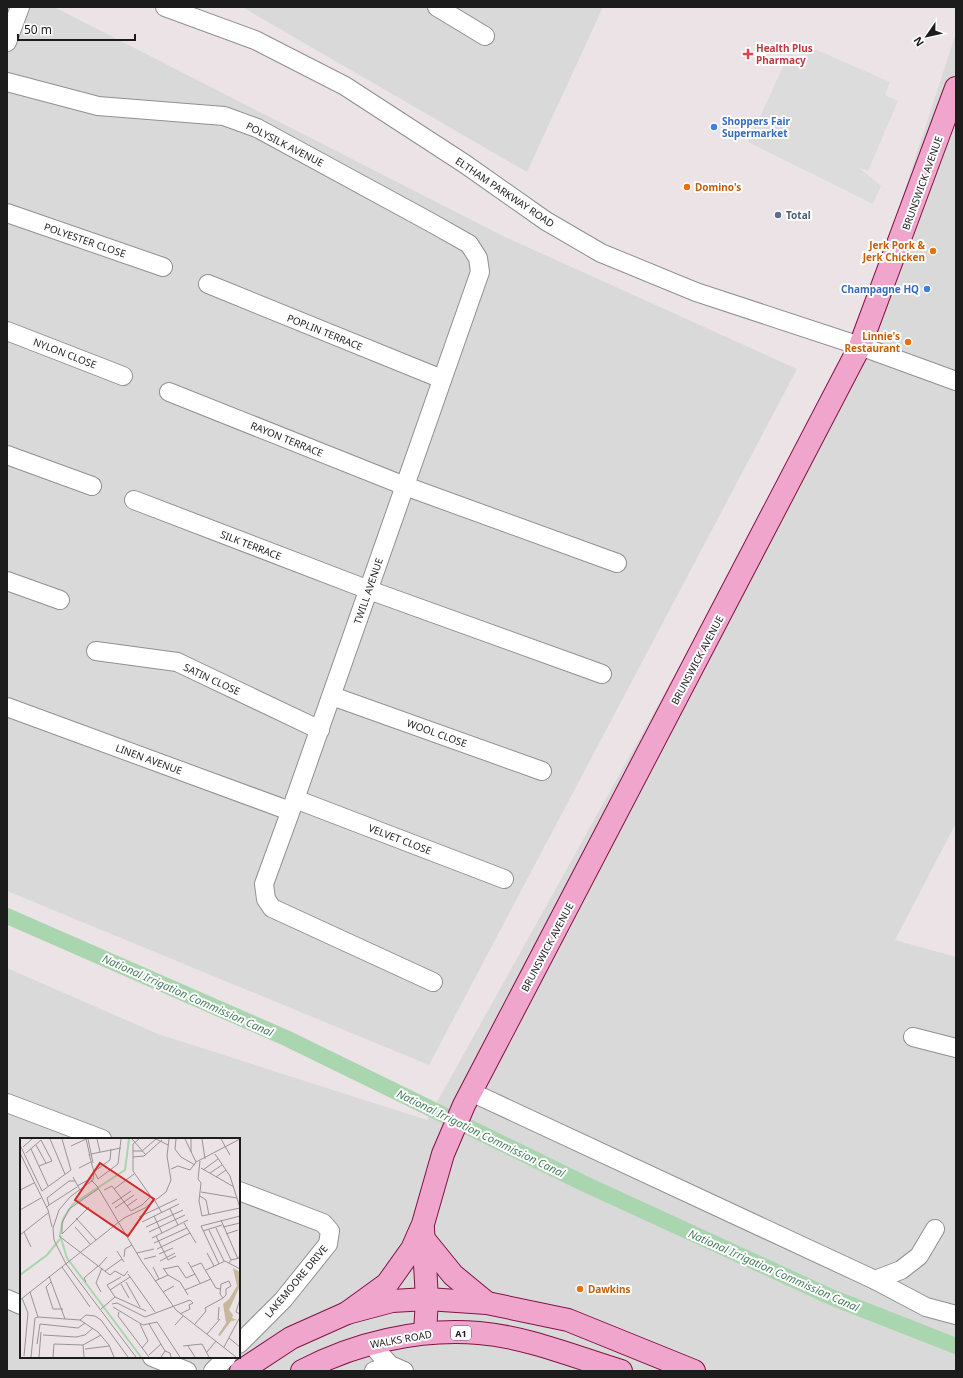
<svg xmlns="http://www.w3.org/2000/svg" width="963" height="1378" font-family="'Noto Sans',sans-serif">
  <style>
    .residential { fill: #dad9da; fill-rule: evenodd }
    .parking { fill: #dcdcdc }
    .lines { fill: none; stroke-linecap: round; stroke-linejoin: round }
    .canal { stroke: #a9d5af; stroke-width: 16 }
    .minor-casing { stroke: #909090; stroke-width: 20 }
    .major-casing { stroke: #821341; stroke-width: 24 }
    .minor { stroke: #fff; stroke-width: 18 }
    .major { stroke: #efa5cc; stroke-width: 22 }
    .health-dot { fill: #e0444e; stroke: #fff; stroke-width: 1.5 }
    .shop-dot { fill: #3f7fe0; stroke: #fff; stroke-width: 1.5 }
    .food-dot { fill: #e8710a; stroke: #fff; stroke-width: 1.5 }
    .service-dot { fill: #5c6f8a; stroke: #fff; stroke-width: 1.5 }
    .labels { text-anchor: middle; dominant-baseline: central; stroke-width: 4; stroke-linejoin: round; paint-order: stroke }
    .shield { fill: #fff; stroke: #606060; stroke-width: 1 }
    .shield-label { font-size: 9px; font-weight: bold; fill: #1c1c1c }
    .health-label { font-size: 10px; font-weight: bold; fill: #be3a42; stroke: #fff; text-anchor: start }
    .shop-label { font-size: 10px; font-weight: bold; fill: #366cbe; stroke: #fff; text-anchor: start }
    .street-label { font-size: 10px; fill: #1c1c1c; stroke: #fff }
    .food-label { font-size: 10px; font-weight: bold; fill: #c56008; stroke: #fff; text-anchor: start }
    .service-label { font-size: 10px; font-weight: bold; fill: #4e5e75; stroke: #fff; text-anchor: start }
    .water-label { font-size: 11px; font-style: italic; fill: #447c5b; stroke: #fff }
    .inset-river { fill: none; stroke: #a9d5af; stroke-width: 2 }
    .inset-road { fill: none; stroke: #999396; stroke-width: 1 }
    .view { fill: #d62828; fill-opacity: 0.15; stroke: #d62828; stroke-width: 2 }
    .inset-edge { fill: none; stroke: #1c1c1c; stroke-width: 2 }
  </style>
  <rect width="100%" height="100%" fill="#ece3e7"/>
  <!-- residential -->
  <g class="residential">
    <polygon points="7,7 54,7 503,236 797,369 429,1065 7,891"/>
    <polygon points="242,7 603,7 527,172"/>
    <path d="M956 33V823L895 940 956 957V1371H7V968L158 1034 427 1120 848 364ZM21 1139H239V1357H21Z"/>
  </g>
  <!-- parking -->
  <polygon class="parking" points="810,47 890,82 885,95 898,101 868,171 858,167 881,186 873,204 748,142 789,54 805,59"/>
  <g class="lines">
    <!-- canal -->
    <polyline class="canal" points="7,916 286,1038 585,1184 831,1297 956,1346"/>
    <defs>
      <g id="minor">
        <polyline points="165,7 255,40 345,86 465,164 546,221 601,253 696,292 860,346 956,381"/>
        <polyline points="437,7 485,36"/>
        <polyline points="7,42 20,7"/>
        <polyline points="7,82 98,106 224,116 257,128 430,222 469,244 478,258 480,272 295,799 264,884 266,899 272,908 433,982"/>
        <polyline points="7,213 163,267"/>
        <polyline points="208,284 442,379"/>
        <polyline points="7,331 123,376"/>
        <polyline points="169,392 405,486 617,563"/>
        <polyline points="7,455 92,486"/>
        <polyline points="134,500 369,590 602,674"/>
        <polyline points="7,581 60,600"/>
        <polyline points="96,651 177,662 320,730"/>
        <polyline points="332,696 542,771"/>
        <polyline points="7,707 290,811"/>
        <polyline points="295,799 504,879"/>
        <polyline points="913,1037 956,1048"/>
        <polyline points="471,1092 875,1280 926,1307 956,1315"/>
        <polyline points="7,1103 102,1139"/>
        <polyline points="239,1191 323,1223 330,1231 328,1244 283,1300 239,1344"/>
        <polyline points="875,1280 901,1270 919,1256 935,1229"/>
        <polyline points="7,1299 21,1305"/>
        <polyline points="371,1344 390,1365 404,1371"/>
        <polyline points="152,1357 187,1371"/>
        <polyline points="213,1371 227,1357"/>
        <polyline points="374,1371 390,1365"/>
      </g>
      <g id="major">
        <polyline points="423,1229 427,1299 425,1333"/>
        <polyline points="423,1238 453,1275 487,1303"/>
        <polyline points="347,1313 387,1284 412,1249 423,1224 443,1154 464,1105 860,346 956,88"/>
        <polyline points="241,1371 291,1338 347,1313 392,1301 427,1299 487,1303 568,1320 694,1371"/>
        <path d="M302 1371C355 1343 419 1328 479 1333 527 1337 575 1357 621 1371"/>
      </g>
    </defs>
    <!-- minor casing -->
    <use href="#minor" class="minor-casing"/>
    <!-- major casing -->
    <use href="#major" class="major-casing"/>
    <!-- minor -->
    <use href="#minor" class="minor"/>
    <!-- major -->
    <use href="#major" class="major"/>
  </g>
  <!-- markers -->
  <path class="health-dot" d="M746 48h4v4h4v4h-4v4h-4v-4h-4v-4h4z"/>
  <g class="shop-dot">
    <circle cx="714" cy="127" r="4"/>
    <circle cx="927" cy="289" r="4"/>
  </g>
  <g class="food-dot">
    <circle cx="687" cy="187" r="4"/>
    <circle cx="933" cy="251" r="4"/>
    <circle cx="908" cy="342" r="4"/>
    <circle cx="580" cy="1289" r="4"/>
  </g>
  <circle class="service-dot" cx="778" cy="215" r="4"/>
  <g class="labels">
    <!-- shield labels -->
    <rect class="shield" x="451" y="1326" width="20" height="14" rx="3"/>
    <g class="shield-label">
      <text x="461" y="1333">A1</text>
    </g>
    <!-- health labels -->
    <g class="health-label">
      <text x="756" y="48">Health Plus<tspan x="756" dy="12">Pharmacy</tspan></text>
    </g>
    <!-- shop labels -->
    <g class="shop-label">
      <text x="722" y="121">Shoppers Fair<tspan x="722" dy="12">Supermarket</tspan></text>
      <text x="919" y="289" text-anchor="end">Champagne HQ</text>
    </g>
    <!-- street labels -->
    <g class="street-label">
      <text transform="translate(285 144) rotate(27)">POLYSILK AVENUE</text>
      <text transform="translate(922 183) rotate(-70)">BRUNSWICK AVENUE</text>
      <text transform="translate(505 192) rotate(34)">ELTHAM PARKWAY ROAD</text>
      <text transform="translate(85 240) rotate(19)">POLYESTER CLOSE</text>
      <text transform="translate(325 332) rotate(22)">POPLIN TERRACE</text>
      <text transform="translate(65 353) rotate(21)">NYLON CLOSE</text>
      <text transform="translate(287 439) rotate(22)">RAYON TERRACE</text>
      <text transform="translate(251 545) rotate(21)">SILK TERRACE</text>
      <text transform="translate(368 591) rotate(-71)">TWILL AVENUE</text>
      <text transform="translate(697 660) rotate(-62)">BRUNSWICK AVENUE</text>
      <text transform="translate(212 679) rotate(25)">SATIN CLOSE</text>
      <text transform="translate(437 733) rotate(20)">WOOL CLOSE</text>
      <text transform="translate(149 759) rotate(20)">LINEN AVENUE</text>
      <text transform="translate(400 839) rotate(21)">VELVET CLOSE</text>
      <text transform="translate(547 947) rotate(-62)">BRUNSWICK AVENUE</text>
      <text transform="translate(296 1281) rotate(-50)">LAKEMOORE DRIVE</text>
      <text transform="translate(401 1339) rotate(-10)">WALKS ROAD</text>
    </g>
    <!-- food labels -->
    <g class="food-label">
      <text x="695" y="187">Domino's</text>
      <text x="925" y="245" text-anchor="end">Jerk Pork &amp;<tspan x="925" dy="12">Jerk Chicken</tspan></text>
      <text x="900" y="336" text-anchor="end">Linnie's<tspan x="900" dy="12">Restaurant</tspan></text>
      <text x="588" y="1289">Dawkins</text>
    </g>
    <!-- service labels -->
    <g class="service-label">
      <text x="786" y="215">Total</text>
    </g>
    <!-- water labels -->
    <g class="water-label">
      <text transform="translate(188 995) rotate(24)">National Irrigation Commission Canal</text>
      <text transform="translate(481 1133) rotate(26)">National Irrigation Commission Canal</text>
      <text transform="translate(774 1270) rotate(24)">National Irrigation Commission Canal</text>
    </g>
  </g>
  <!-- overview -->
  <g transform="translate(20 1138)">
    <rect width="220" height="220" fill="#ece3e7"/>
    <path d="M213 130 220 134 219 150 209 172 213 177 212 180 217 182 211 183 200 198 198 197 206 185 203 166 209 161 217 148Z" fill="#c7b79d"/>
    <path class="inset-river" d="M109 1 105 32 53 66 43 81 40 97 47 120 121 219M0 137 27 117 40 101"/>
    <path class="inset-road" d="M30 1 45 36M66 1 70 18M68 1 73 25M77 1 80 14M112 1 126 17M119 1 113 6V33L134 63M136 1 148 7M156 1 155 11 161 19 175 27M165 1 176 24M171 1V14M182 1 185 21M201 1 210 17M0 7 22 53 51 32 42 1M16 7 26 25M51 8 66 1M3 9 12 1M11 11 28 48M113 13H122L136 1M0 15 28 72 32 89M6 15 21 2M69 16 74 34 73 42 50 59 39 72 33 90 34 102 46 126 116 219M71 16 101 10M195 16 210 38 220 70M113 19 124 18 142 2M180 23 178 41 181 45 179 63 182 78 220 70M19 28 32 23 21 2M59 30 71 24M181 30 214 49M151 31 158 28 170 32 176 24 220 1M183 32 198 21M75 33 90 22 91 11M75 35 78 41 98 26 101 1M190 35 202 27M53 39 60 52M196 39 206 32M71 42 77 48 122 124 156 172 216 219M57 48 72 40M94 51 114 36M0 52 14 45M84 52 92 48 111 73 122 67 131 58M181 54 217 60M180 58 186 62 189 77M135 63 142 75M92 66 111 53M29 67 57 49M107 68 117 61M26 70 29 67 27 60 49 43H55M95 70 114 57M150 71 158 87M0 72 21 60M134 78 142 95M119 79 157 61M56 80 76 102M201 82 218 121M122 84 159 66M164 85 176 105M55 89 71 107M126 89 163 72M203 89 220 85M196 90 211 122M189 92 204 123M183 93 202 87M4 94 11 109M129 94 165 77M42 96V85L49 71 78 51M42 96 69 69M206 96 218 92M0 97 28 75M39 98 90 137 95 133 104 138 108 133M136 98 148 122 156 118M132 100 168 82M134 105 167 90M137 111 170 95M97 113 104 124M117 115 134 111M187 115 194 128M139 116 153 110M104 119 105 111 112 107M124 121 136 118M140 123 155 115M168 124 180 145M209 125 211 122 219 120 220 115M199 126 181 88 220 78M79 128 87 119M42 129 70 169M133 129 139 141M171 129 181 125 196 150 200 151M143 130 148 137 160 144 168 157M144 131 158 128 166 140 175 136M186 132 205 123 220 131M85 133 102 121M108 136 135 174M29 138 45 181M135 143 148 137M31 144 26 149 33 171H43M66 144 64 140 78 128M106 144 120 169M101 146 109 160M90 152 110 139M165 152 191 141M10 154 18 179 15 180 11 219M81 154 76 145 82 130M143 154 154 148M95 159 126 173M95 159 87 147 101 139M2 160 8 175 4 218M220 161 216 174 220 176M0 162 104 80 125 70 146 54 151 42 147 18 149 1M92 166 97 165 125 179 170 162 173 165 169 167 170 171 160 176M93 169 123 187 137 184 160 219M81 171 95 159M99 174 98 178 129 219M18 179 60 182 78 194 89 207 94 219M60 182 66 177 75 178 81 182 108 219M198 182 199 169M120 186 128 203 122 210M129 186 145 213M175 186 186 173 185 170 203 160 206 157V151L211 148 209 143 201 146 200 156 203 160M155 187 163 178M187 196 200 181M23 197 56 199 65 197 73 190M209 200 220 209M17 206 20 186 58 190 65 185M182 206 189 219M63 207 64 219M163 208 182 206M168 208 175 219M204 209 220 179M65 211 89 208M187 214 196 203M129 217 141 206M19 219 21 194M33 219 34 206 63 207 81 197M141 219 145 213 150 215 151 219"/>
    <path class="view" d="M80 25 134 61 108 98 55 62Z"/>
    <rect width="220" height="220" class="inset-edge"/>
  </g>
  <!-- border -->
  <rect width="963" height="1378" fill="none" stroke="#1c1c1c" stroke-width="16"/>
  <!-- north arrow -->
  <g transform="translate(927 36) rotate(236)" stroke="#ffffff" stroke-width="3" paint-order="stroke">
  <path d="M0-3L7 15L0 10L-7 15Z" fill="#1c1c1c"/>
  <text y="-6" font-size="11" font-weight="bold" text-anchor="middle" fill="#1c1c1c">N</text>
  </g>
  <!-- scale -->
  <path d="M18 34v6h117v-6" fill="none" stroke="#1c1c1c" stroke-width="2"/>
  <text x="24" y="34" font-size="12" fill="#1c1c1c" stroke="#ffffff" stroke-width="3" paint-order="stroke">50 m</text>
</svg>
